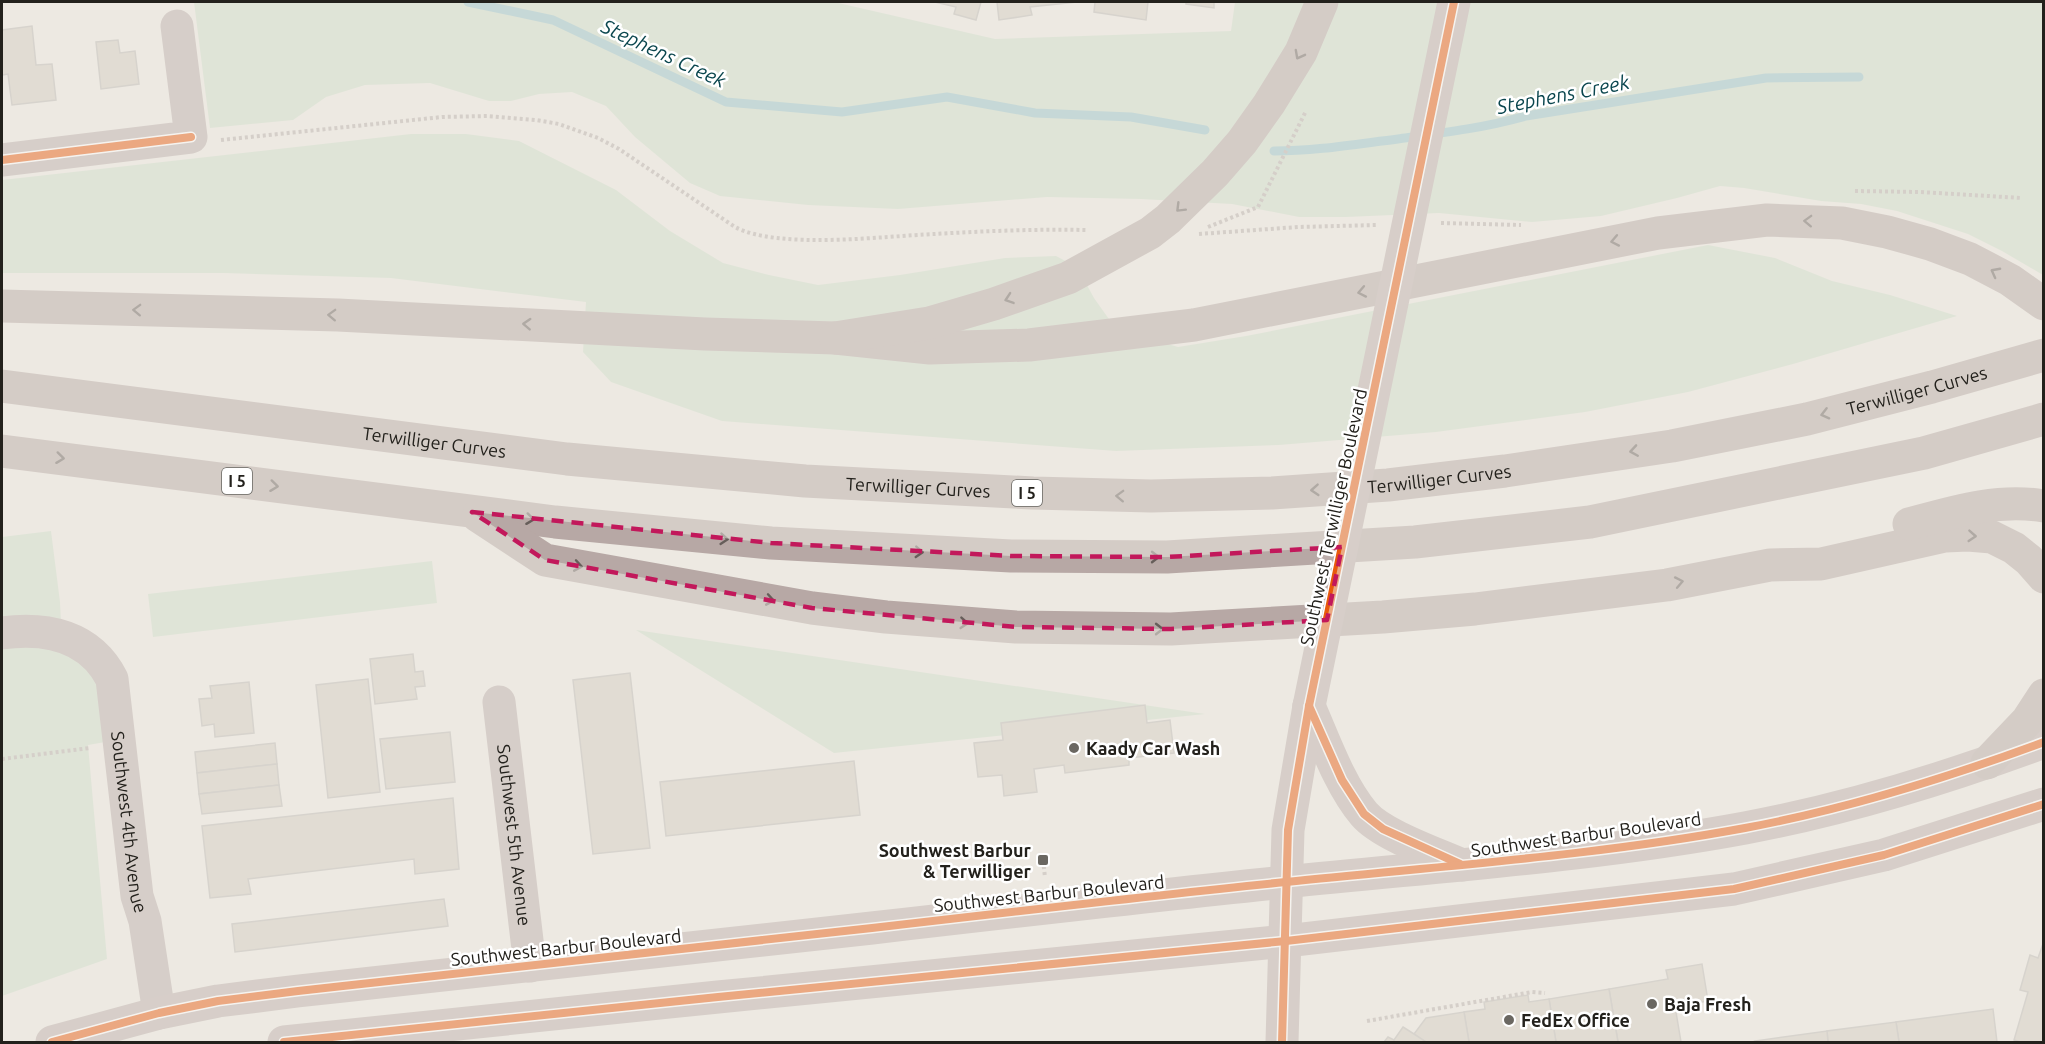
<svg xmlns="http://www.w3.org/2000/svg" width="2045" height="1044" font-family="Ubuntu,sans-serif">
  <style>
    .green { fill: #cfdecb }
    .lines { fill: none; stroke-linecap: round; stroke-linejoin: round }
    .stream { stroke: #98c4ca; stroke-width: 9 }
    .building { fill: #d3ccc0; stroke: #bcb9b4; stroke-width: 1.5 }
    .path { stroke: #b8afac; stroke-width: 4; stroke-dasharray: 3 3; stroke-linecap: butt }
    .minor { stroke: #bbadab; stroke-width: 33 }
    .major { stroke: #bcaeab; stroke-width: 33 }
    .highway { stroke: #b7a8a5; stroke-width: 33 }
    .major-bridge { stroke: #bcaeab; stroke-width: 33 }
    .highway-bridge { stroke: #b7a8a5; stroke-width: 33 }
    .cycleway-casing { stroke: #fff; stroke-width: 11 }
    .cycleway { stroke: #e8590c; stroke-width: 8 }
    .oneway { stroke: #665e5a }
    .marked { fill: none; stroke: #c2185b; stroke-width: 4.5; stroke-dasharray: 12 8; stroke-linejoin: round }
    .poi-dot { fill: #6a6761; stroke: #fff; stroke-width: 2 }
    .labels { text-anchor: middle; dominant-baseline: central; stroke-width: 5; stroke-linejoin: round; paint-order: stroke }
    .shield { fill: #fff; stroke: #656460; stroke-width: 1.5 }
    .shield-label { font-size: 16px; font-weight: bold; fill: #23211c }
    .street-label { font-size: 18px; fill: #23211c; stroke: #fff }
    .poi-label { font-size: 18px; font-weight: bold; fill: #23211c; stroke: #fff; text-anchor: start }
    .water-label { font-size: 20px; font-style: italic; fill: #0a464e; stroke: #fff }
  </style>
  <rect width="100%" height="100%" fill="#ede9e2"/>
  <!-- green -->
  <g class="green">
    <polygon points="194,2 834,2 995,39 1231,31 1235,2 2043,2 2043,275 2002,251 1968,234 1897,211 1861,204 1821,201 1744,188 1720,186 1677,198 1601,216 1532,222 1439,213 1346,217 1299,217 1232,204 1141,199 1047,197 898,209 808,205 720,196 690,183 635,137 606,106 572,92 539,94 511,101 489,101 430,83 365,85 326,97 293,120 210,128"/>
    <polygon points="411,134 466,134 519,141 616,190 670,231 723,263 769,275 818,285 900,275 1005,258 1056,256 1077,267 1094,298 1116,329 1178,347 1246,336 1708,245 1775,258 1832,281 1890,295 1957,316 1793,364 1688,392 1585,412 1436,432 1279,445 1116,451 722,421 611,382 583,352 586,302 391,278 224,273 2,273 2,180"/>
    <polygon points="51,531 60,602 62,645 104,677 111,741 88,745 107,959 2,996 2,537"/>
    <polygon points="432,561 437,603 153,637 148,594"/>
    <polygon points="636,630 1205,714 834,753"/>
  </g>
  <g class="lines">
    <!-- stream -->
    <g class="stream">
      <polyline points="468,2 553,20 726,102 842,112 947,97 1035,113 1131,117 1205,130"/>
      <path d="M1274 151C1316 151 1357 144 1398 139 1442 133 1483 128 1526 116L1766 78 1859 77"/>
    </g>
  </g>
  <!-- building -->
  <g class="building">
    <polygon points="935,2 981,2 976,20 954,14 956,7"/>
    <polygon points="997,2 1077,2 1030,7 1032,15 999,20"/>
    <polygon points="1095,2 1148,2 1146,20 1094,12"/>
    <polygon points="1186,2 1214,2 1214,8 1186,4"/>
    <polygon points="32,26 36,65 52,64 56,100 12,105 8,74 2,75 2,30"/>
    <polygon points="118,40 120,53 135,51 139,84 101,89 96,42"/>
    <polygon points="413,654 415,672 423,671 425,686 415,687 417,699 375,704 370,659"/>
    <polygon points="630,673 650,848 593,854 573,680"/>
    <polygon points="368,679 380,792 328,798 316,685"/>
    <polygon points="249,682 254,733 215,737 214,724 202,726 199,699 212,698 210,686"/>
    <polygon points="1145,705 1147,723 1170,720 1174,753 1129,758 1129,765 1065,773 1064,765 1034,769 1037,792 1004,796 1002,775 978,777 974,743 1003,740 1001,723"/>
    <polygon points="450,732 455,782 386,789 380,739"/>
    <polygon points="275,743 277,764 197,773 195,752"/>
    <polygon points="854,761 860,815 666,836 660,782"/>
    <polygon points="277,764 279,785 199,794 197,773"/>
    <polygon points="279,785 282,806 202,814 199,794"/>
    <polygon points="453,798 459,869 415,874 414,859 248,879 251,894 210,898 202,826"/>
    <polygon points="444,899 448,926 235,952 232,924"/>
    <polygon points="2044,941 2044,1042 2021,1042 2014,1040 2028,992 2020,990 2030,955 2038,958"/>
    <polygon points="1702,964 1708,1001 1675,1006 1681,1042 1618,1042 1609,989 1668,979 1666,970"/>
    <polygon points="1609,989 1618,1042 1556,1042 1549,999"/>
    <polygon points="1528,995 1529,1002 1549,999 1556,1042 1469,1042 1464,1012 1485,1009 1484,1002"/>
    <polygon points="1993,1009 1997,1042 1899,1042 1896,1022"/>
    <polygon points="1464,1012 1469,1042 1426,1042 1414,1034 1426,1018"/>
    <polygon points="1896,1022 1899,1042 1828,1042 1827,1031"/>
    <polygon points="1403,1027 1414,1034 1426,1042 1384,1042 1388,1037 1394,1040"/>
    <polygon points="1827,1031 1828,1042 1756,1042 1755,1041"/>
  </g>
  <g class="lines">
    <!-- path -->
    <g class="path">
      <path d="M221 140 442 117 487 116 536 120 559 124 598 138 619 149 735 227C779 250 883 236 935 234 985 231 1036 229 1086 230"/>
      <polyline points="1855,191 1920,192 2022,198"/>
      <polyline points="1441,223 1521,225"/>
      <polyline points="1208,227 1258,207 1306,111"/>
      <polyline points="1199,234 1298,227 1377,225"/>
      <polyline points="2,759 90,748"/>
      <polyline points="1043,860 1045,877"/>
      <polyline points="1367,1021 1532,992 1545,993"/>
    </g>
    <!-- minor -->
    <g class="minor">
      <polyline points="2,160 191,137 177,26"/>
      <path id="s1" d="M2 633C47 627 90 636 112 679L137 896 145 921 159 1013"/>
      <path id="s2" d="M499 702 530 966"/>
    </g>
    <!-- major -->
    <g class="major">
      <path d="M1309 706C1324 740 1340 786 1364 814 1382 835 1435 853 1462 865"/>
      <path d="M52 1042 159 1013 218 1001 298 991C489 970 680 950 872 928 1010 912 1148 896 1286 882 1439 866 1594 856 1745 828 1847 809 1947 778 2044 742"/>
      <polyline points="284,1042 718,997 1286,941 1734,889 1884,855 2044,804"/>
      <polyline points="1282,1042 1288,830 1309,706"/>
    </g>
    <!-- highway -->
    <g class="highway">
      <polyline points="2,306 338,315 705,334 835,338 930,348 1029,345 1194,325 1658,233 1767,220 1842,223 1887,232 1930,244 1970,259 2010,280 2044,304"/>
      <path id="s3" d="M2 386 567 459 805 481 1033 493 1151 496 1272 493 1388 485 1505 471 1672 446 1807 419 1932 387 2044 355"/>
      <polyline points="2,451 555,522 771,543 1011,556 1167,557 1415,542 1590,522 1924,453 2044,419"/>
      <polyline points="478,516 545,560 812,608 886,617 1016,627 1171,629 1383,617 1475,609 1667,585 1770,565 1821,564 1945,536 1968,535 1992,537 2014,548 2029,560 2044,577"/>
      <path d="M1909 524C1953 512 1998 498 2044 506"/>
      <polyline points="1987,763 2027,721 2044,695"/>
    </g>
    <!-- major-bridge -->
    <polyline class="major-bridge" points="1309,706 1454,2"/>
    <!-- highway-bridge -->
    <polyline class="highway-bridge" points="835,338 929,323 994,304 1068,278 1150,233 1168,219 1215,173 1242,142 1269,104 1301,52 1322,2"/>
    <defs>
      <g id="cycleway">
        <polyline points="2,160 191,137"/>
        <polyline points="1309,706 1342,780 1364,814 1383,829 1460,864"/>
        <path d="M52 1042 159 1013 218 1001 298 991C489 970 680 950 872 928 1010 912 1148 896 1286 882 1439 866 1594 856 1745 828 1847 809 1947 778 2044 742"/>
        <polyline points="284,1042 718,997 1286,941 1734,889 1884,855 2044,804"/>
        <polyline points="1282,1042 1288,830 1309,706 1454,2"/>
      </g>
    </defs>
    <!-- cycleway casing -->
    <use href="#cycleway" class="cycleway-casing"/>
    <!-- cycleway -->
    <use href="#cycleway" class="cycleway"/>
  </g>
  <!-- one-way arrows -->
  <defs><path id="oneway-chevron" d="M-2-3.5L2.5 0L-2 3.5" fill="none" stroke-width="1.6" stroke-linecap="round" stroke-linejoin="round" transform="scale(1.5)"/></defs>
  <g class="oneway">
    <use href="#oneway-chevron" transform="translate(1299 55) rotate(118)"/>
    <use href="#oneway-chevron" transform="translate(1180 208) rotate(135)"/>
    <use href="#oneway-chevron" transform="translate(1808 221) rotate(-178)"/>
    <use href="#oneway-chevron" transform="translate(1615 241) rotate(169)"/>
    <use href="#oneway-chevron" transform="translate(1995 272) rotate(-152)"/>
    <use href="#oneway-chevron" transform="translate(1362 292) rotate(169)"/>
    <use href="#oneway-chevron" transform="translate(1009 299) rotate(161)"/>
    <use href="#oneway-chevron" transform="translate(137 310) rotate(-178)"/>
    <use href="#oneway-chevron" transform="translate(332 315) rotate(-178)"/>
    <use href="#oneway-chevron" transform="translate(527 324) rotate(-177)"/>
    <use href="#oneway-chevron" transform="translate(1825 414) rotate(166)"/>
    <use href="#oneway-chevron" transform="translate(1634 451) rotate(171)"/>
    <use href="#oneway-chevron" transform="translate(60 458) rotate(7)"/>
    <use href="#oneway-chevron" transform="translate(274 486) rotate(7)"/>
    <use href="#oneway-chevron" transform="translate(1315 490) rotate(176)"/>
    <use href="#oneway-chevron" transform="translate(1120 496) rotate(-178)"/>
    <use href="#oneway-chevron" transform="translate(530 519) rotate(7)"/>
    <use href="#oneway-chevron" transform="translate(1972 536) rotate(4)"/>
    <use href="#oneway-chevron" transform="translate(724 539) rotate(5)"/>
    <use href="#oneway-chevron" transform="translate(919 552) rotate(3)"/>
    <use href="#oneway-chevron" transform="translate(1155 557)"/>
    <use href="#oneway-chevron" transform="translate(578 566) rotate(10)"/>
    <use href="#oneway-chevron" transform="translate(1679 582) rotate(-11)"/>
    <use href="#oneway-chevron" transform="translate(770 600) rotate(10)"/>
    <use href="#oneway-chevron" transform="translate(964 623) rotate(4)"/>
    <use href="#oneway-chevron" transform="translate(1159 629)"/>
  </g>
  <!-- marked area -->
  <path d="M0 0H2045V1044H0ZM472 512 771 543 1011 556 1167 557 1342 547 1327 620 1171 629 1016 627 812 608 545 560Z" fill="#ede9e2" fill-opacity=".55" fill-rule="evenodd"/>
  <path class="marked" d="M472 512 771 543 1011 556 1167 557 1342 547 1327 620 1171 629 1016 627 812 608 545 560Z"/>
  <!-- markers -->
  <g class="poi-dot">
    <circle cx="1074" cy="748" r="6"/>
    <rect x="1037" y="854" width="12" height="12" rx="3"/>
    <circle cx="1652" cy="1004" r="6"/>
    <circle cx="1509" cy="1020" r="6"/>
  </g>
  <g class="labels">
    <!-- shield labels -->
    <g class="shield">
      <rect x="222" y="468" width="30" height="26" rx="4.5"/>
      <rect x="1012" y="480" width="30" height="26" rx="4.5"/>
    </g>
    <g class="shield-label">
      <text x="237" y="481">I 5</text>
      <text x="1027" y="493">I 5</text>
    </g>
    <!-- street labels -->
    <g class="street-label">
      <text stroke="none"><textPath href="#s3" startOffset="1930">Terwilliger Curves</textPath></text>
      <text stroke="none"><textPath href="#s3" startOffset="436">Terwilliger Curves</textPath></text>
      <text stroke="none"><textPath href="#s3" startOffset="1444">Terwilliger Curves</textPath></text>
      <text stroke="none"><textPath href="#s3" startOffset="922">Terwilliger Curves</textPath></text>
      <text transform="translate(1333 517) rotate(-78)">Southwest Terwilliger Boulevard</text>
      <text stroke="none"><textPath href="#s1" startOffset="272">Southwest 4th Avenue</textPath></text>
      <text stroke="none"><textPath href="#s2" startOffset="134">Southwest 5th Avenue</textPath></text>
      <text transform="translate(1586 834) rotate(-8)">Southwest Barbur Boulevard</text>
      <text transform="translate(1049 893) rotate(-6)">Southwest Barbur Boulevard</text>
      <text transform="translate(566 947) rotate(-6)">Southwest Barbur Boulevard</text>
    </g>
    <!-- poi labels -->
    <g class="poi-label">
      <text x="1086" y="748">Kaady Car Wash</text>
      <text x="1031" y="850" text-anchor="end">Southwest Barbur<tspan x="1031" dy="21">&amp; Terwilliger</tspan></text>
      <text x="1664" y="1004">Baja Fresh</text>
      <text x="1521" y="1020">FedEx Office</text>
    </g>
    <!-- water labels -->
    <g class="water-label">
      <text transform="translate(664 53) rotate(25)">Stephens Creek</text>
      <text transform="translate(1563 94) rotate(-11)">Stephens Creek</text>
    </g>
  </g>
  <!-- border -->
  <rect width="2045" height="1044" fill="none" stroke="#23211c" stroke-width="6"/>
</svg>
